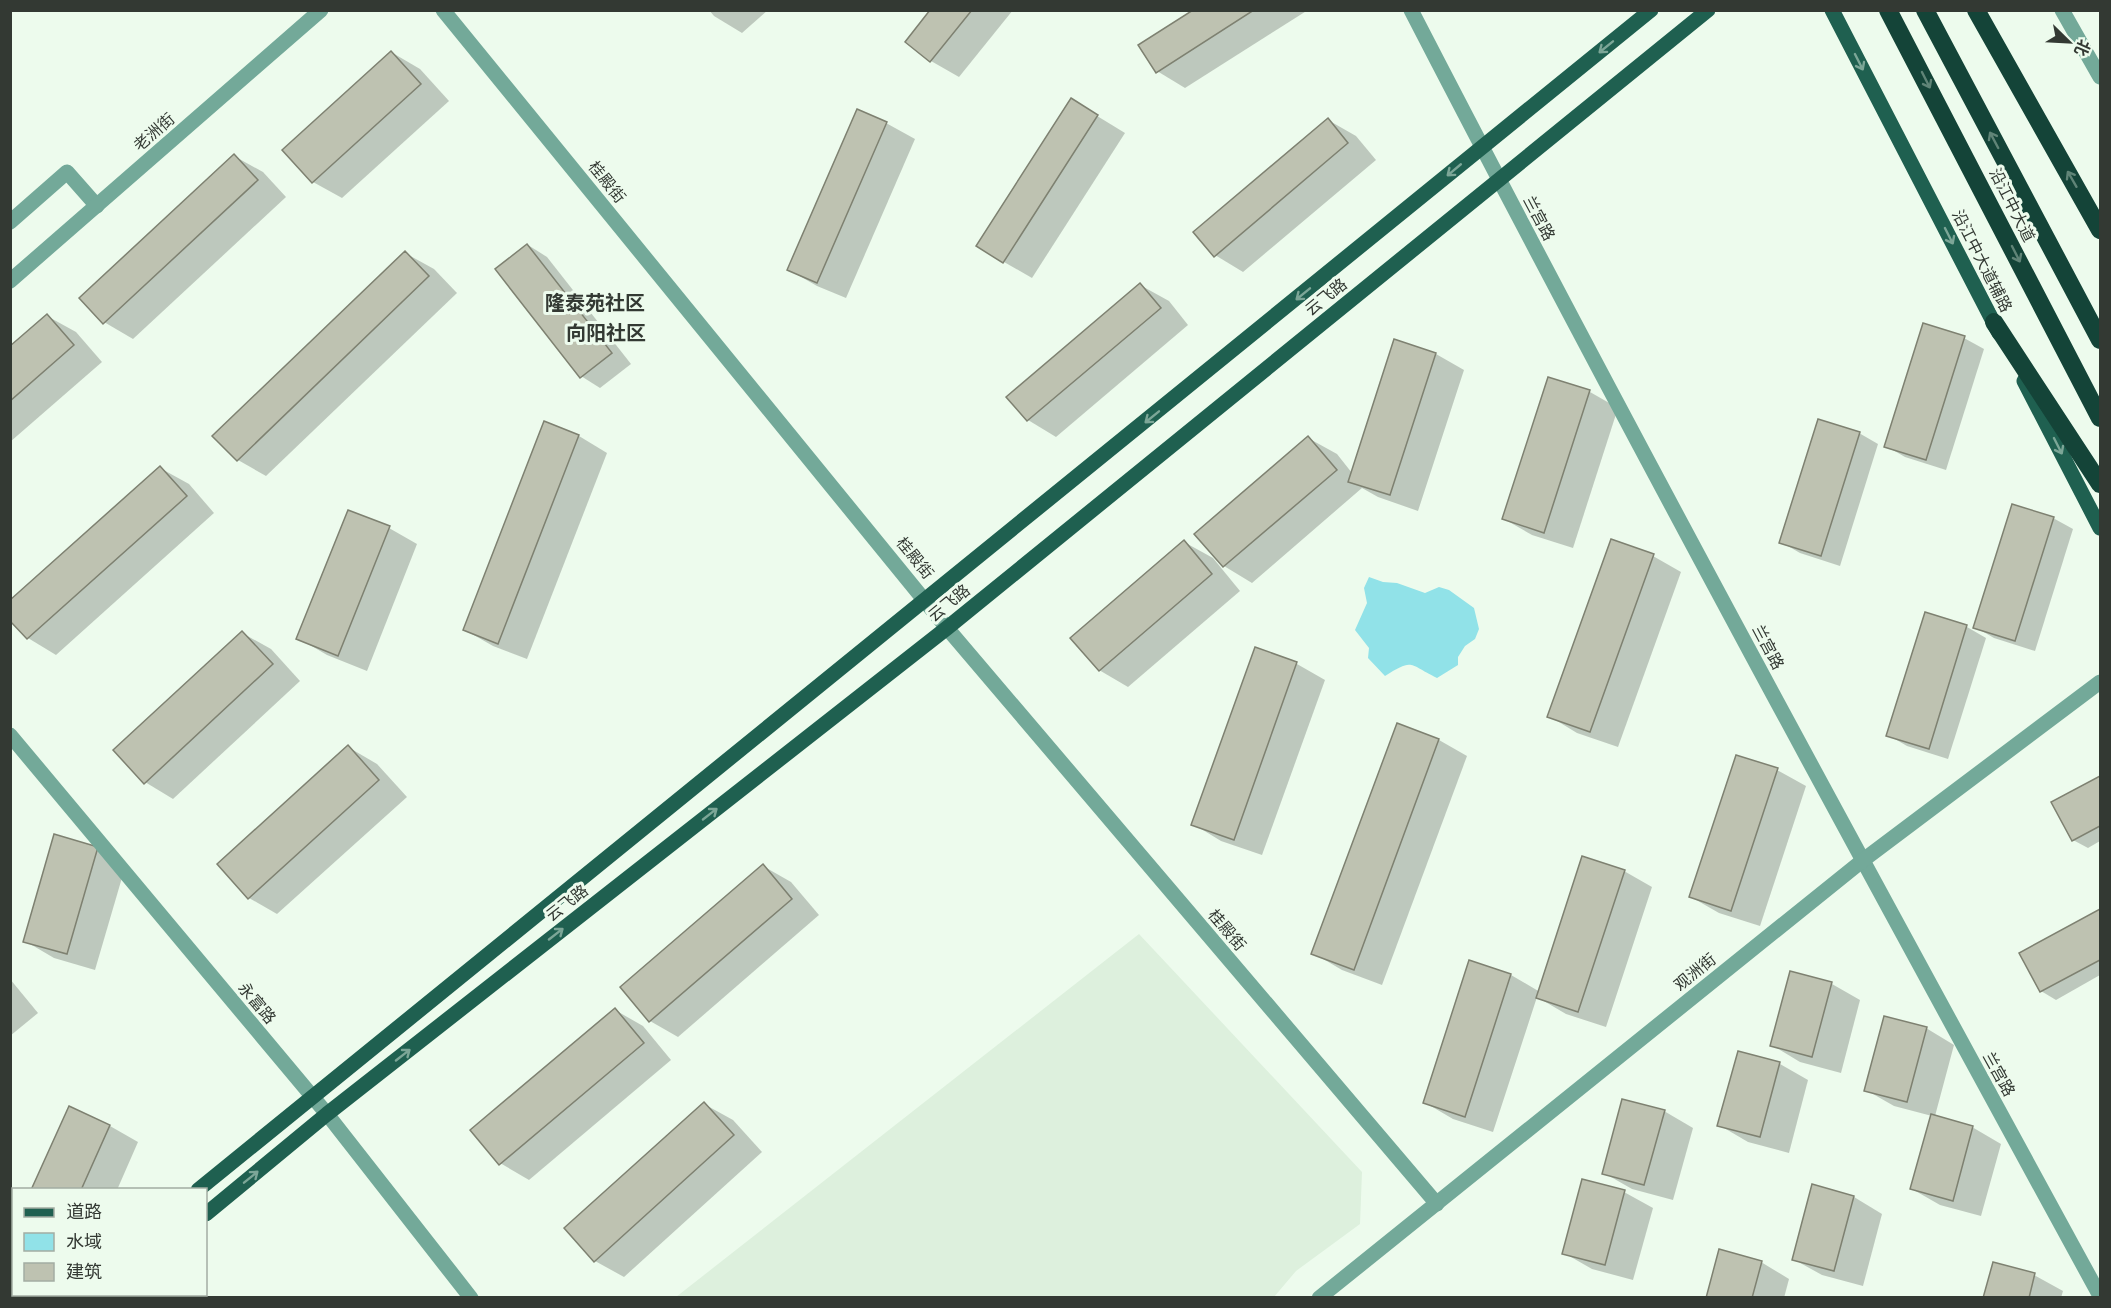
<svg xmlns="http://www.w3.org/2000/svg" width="2111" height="1308" font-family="'DejaVu Sans','Noto Sans SC',sans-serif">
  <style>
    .built { fill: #ddf0dd }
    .water { fill: #91e2e8 }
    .shadow { fill: #0003 }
    .building { fill: #bec2b1; stroke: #7e8171; stroke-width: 1.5 }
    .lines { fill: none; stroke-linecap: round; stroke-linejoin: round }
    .minor { stroke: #73a999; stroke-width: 15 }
    .major { stroke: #1f6050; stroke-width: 15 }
    .highway { stroke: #144438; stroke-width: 18 }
    .oneway { stroke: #7ca697 }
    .oneway2 { stroke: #608477 }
    .labels { text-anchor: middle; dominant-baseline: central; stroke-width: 6; stroke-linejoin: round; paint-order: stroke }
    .street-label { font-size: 16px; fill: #333933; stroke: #edfbed }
    .quarter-label { font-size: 20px; font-weight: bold; fill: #333933; stroke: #edfbed }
  </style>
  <rect width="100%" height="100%" fill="#edfbed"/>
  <!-- built -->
  <polygon class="built" points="1139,934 1362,1172 1360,1224 1296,1271 1274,1297 676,1297"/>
  <!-- water -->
  <path class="water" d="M1369 577 1383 582 1397 583 1425 593 1439 587 1449 590 1474 608 1479 629 1475 639 1465 646 1458 657V665L1437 678C1408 664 1414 658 1385 676L1368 658 1369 648 1355 630 1367 603 1364 588Z"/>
  <!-- shadow -->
  <g class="shadow">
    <polygon points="709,10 768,10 742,33 714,16"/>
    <polygon points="932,10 1013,10 959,77 931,61 907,42"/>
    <polygon points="1196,10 1308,10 1185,88 1157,71"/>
    <polygon points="391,52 420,69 449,101 342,198 313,182 284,150"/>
    <polygon points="1071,100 1125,133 1032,278 1004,262"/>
    <polygon points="1328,120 1356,136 1376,160 1243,272 1215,255"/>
    <polygon points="886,123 915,139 846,298 817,286 789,270"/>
    <polygon points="234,156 263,172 286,197 133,339 104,322"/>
    <polygon points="528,245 547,257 631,364 600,388 581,376"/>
    <polygon points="405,253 434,269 457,293 266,476 238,460"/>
    <polygon points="1140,285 1169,301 1188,325 1056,437 1028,420"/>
    <polygon points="47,316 76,332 102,362 10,442 10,348"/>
    <polygon points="1964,338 1984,349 1946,470 1905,457 1886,446"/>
    <polygon points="1436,354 1464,370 1418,511 1378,497 1362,488 1252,583 1224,566 1308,438 1337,454 1352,473"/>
    <polygon points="1549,379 1590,392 1618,408 1573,548 1532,535 1504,519"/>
    <polygon points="545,423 579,436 607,453 527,659 493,646 465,630"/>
    <polygon points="1859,433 1878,444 1840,566 1800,553 1781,542"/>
    <polygon points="160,468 189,484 214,513 56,655 28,638"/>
    <polygon points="2053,518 2073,529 2035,651 1994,638 1975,627"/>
    <polygon points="389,528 417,544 367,671 327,655 298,638"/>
    <polygon points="1184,542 1213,558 1240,591 1128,687 1099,670"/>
    <polygon points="1653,556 1681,572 1618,747 1577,733 1549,716"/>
    <polygon points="1926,614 1967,627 1986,638 1948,759 1907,746 1888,735"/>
    <polygon points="242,633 271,649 300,681 173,799 145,782"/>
    <polygon points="1256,649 1297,664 1325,680 1262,855 1221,841 1193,824"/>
    <polygon points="1398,725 1439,740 1467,756 1382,985 1342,970 1313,953"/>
    <polygon points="348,747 377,764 407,797 277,914 249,898"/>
    <polygon points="1777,770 1806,786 1760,926 1719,913 1691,897"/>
    <polygon points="2100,777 2100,841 2088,848 2073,840 2053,803"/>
    <polygon points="97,848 126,864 95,970 54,958 25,941"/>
    <polygon points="763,866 791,882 819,915 678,1037 650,1021"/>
    <polygon points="1624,871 1652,887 1606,1027 1566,1014 1537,997 1493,1132 1453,1119 1424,1102 1470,962 1511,975 1540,992"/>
    <polygon points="2100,911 2100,975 2056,1000 2041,991 2021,954"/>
    <polygon points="1791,973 1832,984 1860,1000 1841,1073 1800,1062 1772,1045"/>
    <polygon points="10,979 38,1013 10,1036"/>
    <polygon points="615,1010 643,1026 671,1060 529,1180 500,1163"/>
    <polygon points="1926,1028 1954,1045 1935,1116 1972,1127 2001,1144 1981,1216 1940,1205 1912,1189 1932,1116 1894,1106 1866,1090"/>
    <polygon points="1739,1053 1780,1064 1808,1080 1789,1153 1748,1142 1719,1125"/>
    <polygon points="704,1104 733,1120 762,1152 624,1277 595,1261 566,1228"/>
    <polygon points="1664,1111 1693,1128 1673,1200 1632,1189 1604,1173"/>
    <polygon points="110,1126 138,1142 117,1190 33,1190"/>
    <polygon points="1624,1192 1653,1208 1633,1280 1592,1269 1564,1253"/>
    <polygon points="1854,1197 1882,1214 1863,1286 1822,1275 1793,1259"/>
    <polygon points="10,1250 14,1253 14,1290 10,1293"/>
    <polygon points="1761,1262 1789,1279 1784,1298 1708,1298"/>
    <polygon points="2034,1275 2063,1291 2061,1298 1985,1298"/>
  </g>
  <!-- building -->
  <g class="building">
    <polygon points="930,10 972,10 930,62 905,42"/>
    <polygon points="1193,10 1254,10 1156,73 1138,45"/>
    <polygon points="391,51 421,84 312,183 282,150"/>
    <polygon points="1071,98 1098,115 1003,263 976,246"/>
    <polygon points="857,109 887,122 817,283 787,270"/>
    <polygon points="1328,118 1348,143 1214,257 1193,232"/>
    <polygon points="234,154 258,180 103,324 79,298"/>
    <polygon points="527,244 612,353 580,378 495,269"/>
    <polygon points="405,251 429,276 237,461 212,436"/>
    <polygon points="1140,283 1161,308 1027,421 1006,397"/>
    <polygon points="47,314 74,345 10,401 10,346"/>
    <polygon points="1923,323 1965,336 1926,460 1884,447"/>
    <polygon points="1394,339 1436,353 1390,495 1348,482"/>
    <polygon points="1548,377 1590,390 1544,533 1502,519"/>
    <polygon points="1818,419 1860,432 1821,556 1779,543"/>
    <polygon points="544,421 579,435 498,644 463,630"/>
    <polygon points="1308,436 1337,470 1223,567 1194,534"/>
    <polygon points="160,466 187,496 27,639 10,621 10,600"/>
    <polygon points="2012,504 2054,517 2015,641 1973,628"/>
    <polygon points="348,510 390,526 338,656 296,639"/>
    <polygon points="1611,539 1654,554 1590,732 1547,717"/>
    <polygon points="1184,540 1212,574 1099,671 1070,638"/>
    <polygon points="1925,612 1967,625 1929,749 1886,736"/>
    <polygon points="242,631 273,664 144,784 113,750"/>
    <polygon points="1255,647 1297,662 1234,840 1191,825"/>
    <polygon points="1397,723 1439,739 1354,970 1311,954"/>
    <polygon points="348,745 379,780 248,899 217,864"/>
    <polygon points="1736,755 1778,768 1731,911 1689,897"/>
    <polygon points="2100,776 2100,826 2072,841 2051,802"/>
    <polygon points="54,834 98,847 67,954 23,942"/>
    <polygon points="1582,856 1625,870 1578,1012 1536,998"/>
    <polygon points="763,864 792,899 649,1022 620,987"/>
    <polygon points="2100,909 2100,960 2040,992 2019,953"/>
    <polygon points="1469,960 1511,974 1465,1117 1423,1103"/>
    <polygon points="1790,971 1832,982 1812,1057 1770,1046"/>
    <polygon points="615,1008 644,1043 499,1165 470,1130"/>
    <polygon points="1884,1016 1927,1027 1907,1102 1864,1091"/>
    <polygon points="1738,1051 1780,1062 1760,1137 1717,1126"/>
    <polygon points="1622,1099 1665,1110 1644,1185 1602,1174"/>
    <polygon points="704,1102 734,1135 594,1262 564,1228"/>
    <polygon points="69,1106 110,1125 81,1190 31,1190"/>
    <polygon points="1931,1114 1973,1126 1953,1201 1910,1189"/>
    <polygon points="1582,1179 1625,1190 1605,1265 1562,1254"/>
    <polygon points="1812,1184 1854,1196 1834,1271 1792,1260"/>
    <polygon points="1719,1249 1762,1261 1752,1298 1706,1298"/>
    <polygon points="1993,1262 2035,1273 2029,1298 1983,1298"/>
  </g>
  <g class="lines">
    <!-- minor -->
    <g class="minor">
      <polyline points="443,10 947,628 1437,1204"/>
      <path d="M1411 10C1634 442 1867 869 2100 1296"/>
      <polyline points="2062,10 2100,77"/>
      <polyline points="10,222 67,172 97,206"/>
      <polyline points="10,281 321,10"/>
      <polyline points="10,735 327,1114 471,1298"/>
      <polyline points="1319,1298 1862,861 2100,682"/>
    </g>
    <!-- major -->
    <g class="major">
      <polyline points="1832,10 1999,333"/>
      <polyline points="2024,381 2100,528"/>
      <polyline points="198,1190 1651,10"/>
      <polyline points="206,1214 327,1114 947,628 1708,10"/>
      <polyline points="64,1298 67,1294"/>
      <polyline points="104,1298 107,1294"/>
    </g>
    <!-- highway -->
    <g class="highway">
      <polyline points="1888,10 2100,418"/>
      <polyline points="1925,10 2100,340"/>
      <polyline points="1976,10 2100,230"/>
      <polyline points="1994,322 2100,484"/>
    </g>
  </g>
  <!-- one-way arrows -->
  <defs><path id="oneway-shaft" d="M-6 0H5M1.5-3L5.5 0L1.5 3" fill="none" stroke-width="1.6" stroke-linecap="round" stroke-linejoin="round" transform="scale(1.5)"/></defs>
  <g class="oneway">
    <use href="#oneway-shaft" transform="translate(1606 47) rotate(141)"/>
    <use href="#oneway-shaft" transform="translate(1859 62) rotate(63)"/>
    <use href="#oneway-shaft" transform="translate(1454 170) rotate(140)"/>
    <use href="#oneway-shaft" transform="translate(1949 236) rotate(63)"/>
    <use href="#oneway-shaft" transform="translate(1303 294) rotate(141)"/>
    <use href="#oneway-shaft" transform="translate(1152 417) rotate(141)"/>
    <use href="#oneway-shaft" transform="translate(2058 446) rotate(63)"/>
    <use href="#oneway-shaft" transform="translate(710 814) rotate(-38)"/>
    <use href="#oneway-shaft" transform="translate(556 934) rotate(-38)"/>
    <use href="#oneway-shaft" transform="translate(403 1055) rotate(-38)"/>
    <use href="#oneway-shaft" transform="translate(251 1177) rotate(-39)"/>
  </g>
  <g class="oneway2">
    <use href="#oneway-shaft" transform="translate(1926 80) rotate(63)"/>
    <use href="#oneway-shaft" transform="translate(1994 140) rotate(-118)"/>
    <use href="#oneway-shaft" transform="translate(2072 179) rotate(-120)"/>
    <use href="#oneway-shaft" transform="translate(2016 254) rotate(63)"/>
  </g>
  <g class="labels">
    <!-- street labels -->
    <g class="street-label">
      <text transform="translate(154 132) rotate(-41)">老洲街</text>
      <text transform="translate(607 182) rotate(51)">桂殿街</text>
      <text transform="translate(2012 205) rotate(63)">沿江中大道</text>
      <text transform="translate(1539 218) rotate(62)">兰宫路</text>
      <text transform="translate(1982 261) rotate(63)">沿江中大道辅路</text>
      <text transform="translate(1326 297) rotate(-39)">云飞路</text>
      <text transform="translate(915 558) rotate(51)">桂殿街</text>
      <text transform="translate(949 603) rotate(-39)">云飞路</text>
      <text transform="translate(1768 647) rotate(62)">兰宫路</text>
      <text transform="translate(567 903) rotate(-38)">云飞路</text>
      <text transform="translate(1227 930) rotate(50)">桂殿街</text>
      <text transform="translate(1695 972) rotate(-39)">观洲街</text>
      <text transform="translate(257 1003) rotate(50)">永富路</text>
      <text transform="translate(1999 1074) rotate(61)">兰宫路</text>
    </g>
    <!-- quarter labels -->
    <g class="quarter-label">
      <text x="595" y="303">隆泰苑社区</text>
      <text x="606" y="333">向阳社区</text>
    </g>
  </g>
  <!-- border -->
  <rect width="2111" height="1308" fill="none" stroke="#333933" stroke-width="24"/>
  <!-- legend -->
  <rect x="12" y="1188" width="195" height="108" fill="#edfbed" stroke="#a3ada3" stroke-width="1.5"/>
  <rect x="24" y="1208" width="30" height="9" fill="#1f6050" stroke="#a3ada3" stroke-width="1.5"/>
  <text x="66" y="1218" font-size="18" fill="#333933">道路</text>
  <rect x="24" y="1233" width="30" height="18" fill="#91e2e8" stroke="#a3ada3" stroke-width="1.5"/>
  <text x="66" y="1248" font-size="18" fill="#333933">水域</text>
  <rect x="24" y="1263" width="30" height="18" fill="#bec2b1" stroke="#a3ada3" stroke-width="1.5"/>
  <text x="66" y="1278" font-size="18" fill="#333933">建筑</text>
  <!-- north arrow -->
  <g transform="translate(2069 42) rotate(114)" stroke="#edfbed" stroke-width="4.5" paint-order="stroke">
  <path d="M0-4.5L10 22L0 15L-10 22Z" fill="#333933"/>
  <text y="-9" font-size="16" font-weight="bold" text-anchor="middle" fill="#333933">北</text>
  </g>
</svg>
